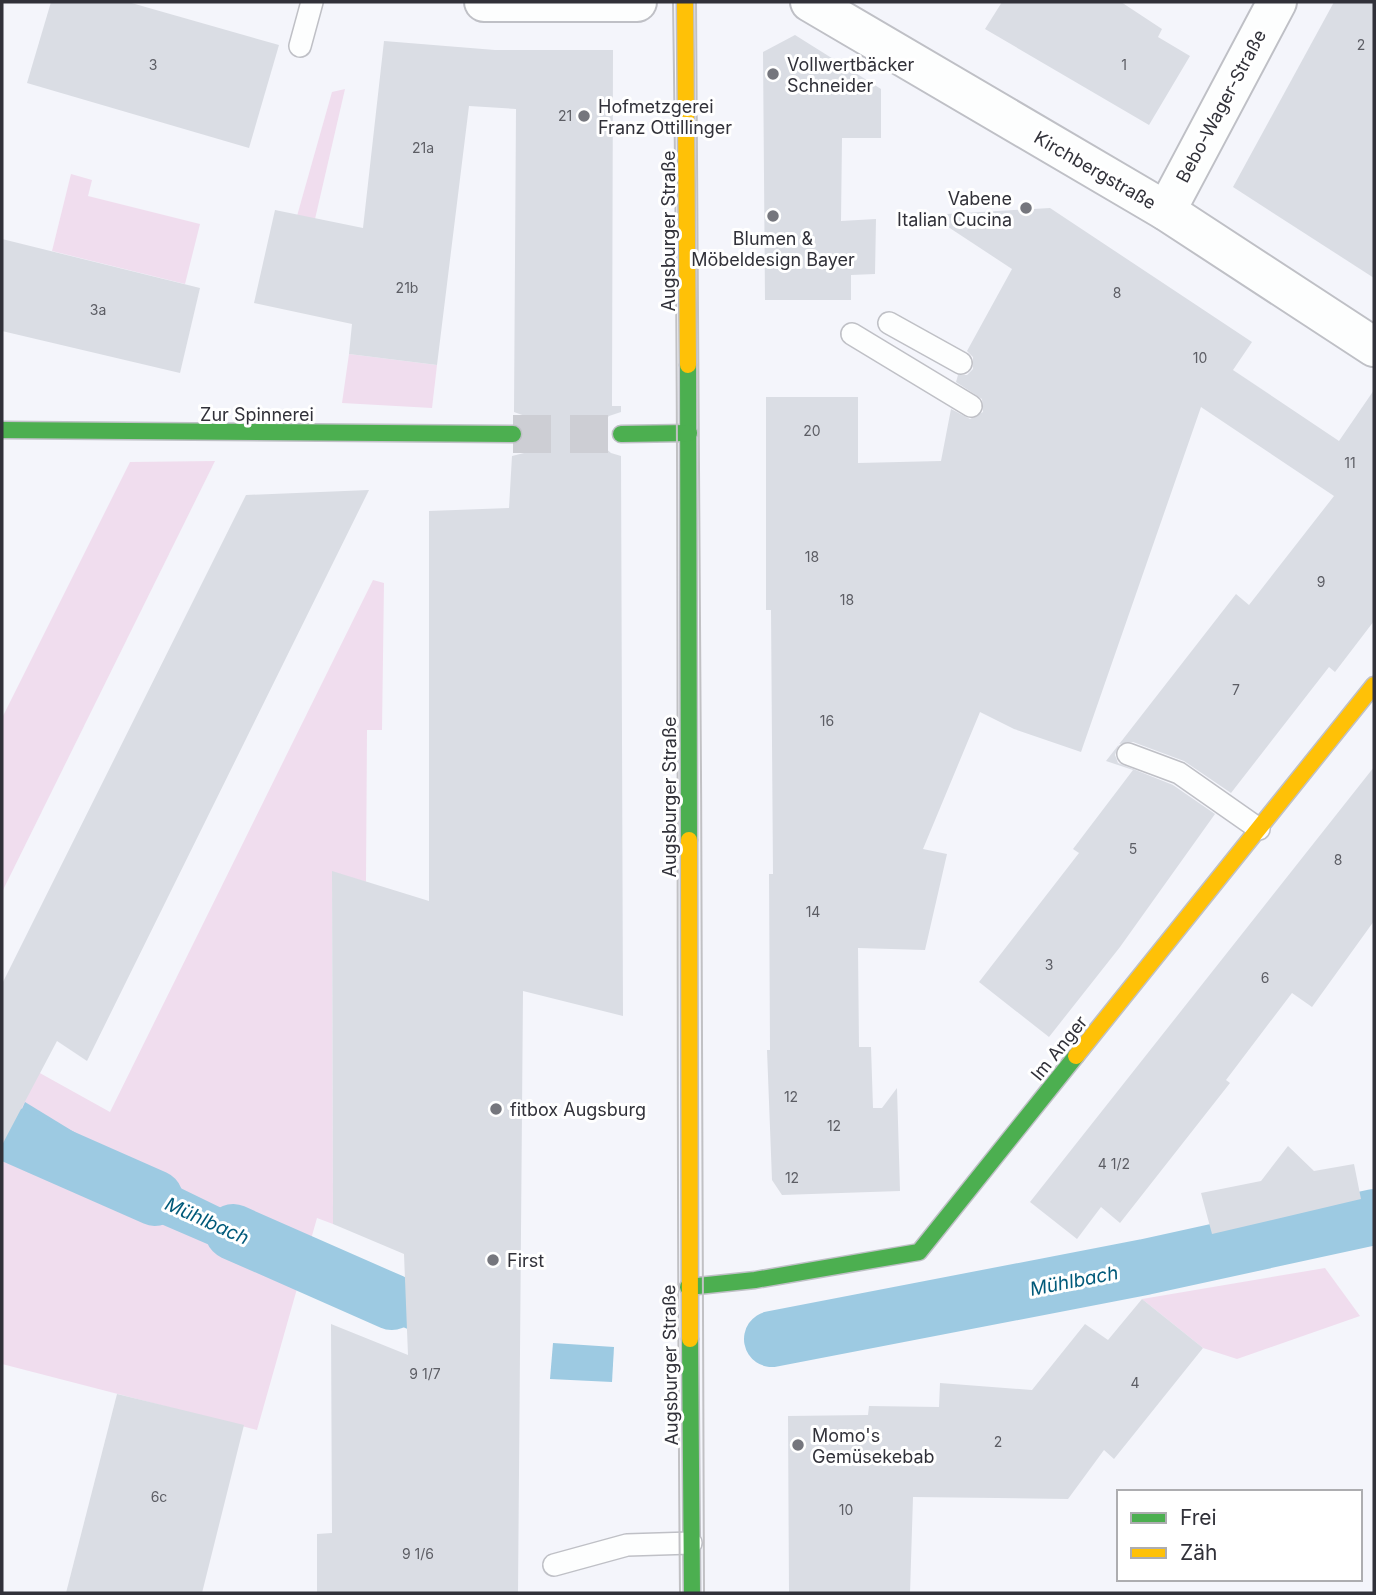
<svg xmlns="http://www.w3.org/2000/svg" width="1376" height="1595" font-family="Inter,sans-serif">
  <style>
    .green { fill: #f0ddee }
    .water { fill: #9dcae2 }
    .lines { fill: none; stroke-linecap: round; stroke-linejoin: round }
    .canal { stroke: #9dcae2; stroke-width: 56 }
    .building { fill: #dadde4 }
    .secondary-tunnel { stroke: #cdced4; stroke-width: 38; stroke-dasharray: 38 19; stroke-linecap: butt }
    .lane-casing { stroke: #bfc0c6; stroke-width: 24 }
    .street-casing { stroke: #bfc0c6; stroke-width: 42 }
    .fast-casing { stroke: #bfc0c6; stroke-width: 19 }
    .slow-casing { stroke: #bfc0c6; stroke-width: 19 }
    .lane { stroke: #fdfefe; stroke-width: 21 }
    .street { stroke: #fdfefe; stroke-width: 38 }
    .fast { stroke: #4caf50; stroke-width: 16 }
    .slow { stroke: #ffc107; stroke-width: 16 }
    .tram { stroke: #c1c1c4; stroke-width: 2 }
    .poi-dot { fill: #75767d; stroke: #fff; stroke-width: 2.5 }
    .labels { text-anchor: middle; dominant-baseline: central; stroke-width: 6; stroke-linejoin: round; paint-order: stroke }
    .number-label { font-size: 14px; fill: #5c5d64 }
    .poi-label { font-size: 18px; fill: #313139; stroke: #fff; text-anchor: start }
    .street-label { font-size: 18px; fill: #313139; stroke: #fff }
    .water-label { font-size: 19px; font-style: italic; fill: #015a7a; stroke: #fff }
  </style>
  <rect width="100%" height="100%" fill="#f4f5fb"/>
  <!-- green -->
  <g class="green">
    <polygon points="345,89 315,219 297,216 332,92"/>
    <polygon points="71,174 92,180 88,196 200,224 185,284 52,251"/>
    <polygon points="349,354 437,365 432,408 342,403"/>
    <polygon points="215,461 2,892 2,718 130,462"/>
    <polygon points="373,580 384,583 382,730 367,730 366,882 332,872 333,1224 317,1218 257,1430 2,1364 2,1052 110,1112"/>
    <polygon points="1325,1268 1360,1316 1237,1359 1203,1348 1142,1299"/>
  </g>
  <!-- water -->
  <g class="water">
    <polygon points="25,1102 79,1135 58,1179 2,1154"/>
    <polygon points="95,1142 131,1164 308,1250 298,1283 75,1187"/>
    <polygon points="326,1256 504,1334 503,1369 317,1291"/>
    <polygon points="553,1343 614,1347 612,1382 550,1379"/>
  </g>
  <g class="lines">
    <!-- canal -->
    <g class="canal">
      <polyline points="10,1134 155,1198"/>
      <polyline points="233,1232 392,1302"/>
      <polyline points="772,1339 1145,1267 1374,1217"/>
    </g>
  </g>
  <!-- building -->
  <g class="building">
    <polygon points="51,2 128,2 279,45 249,148 27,83"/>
    <polygon points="1002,2 1121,2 1162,29 1158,37 1190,56 1149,125 985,29"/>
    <polygon points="1334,2 1374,2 1374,278 1233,187"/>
    <polygon points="795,35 881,89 881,138 842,138 841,221 876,219 875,274 851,275 851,300 765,300 763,52"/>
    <polygon points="384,41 495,50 613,50 612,406 621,406 621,412 609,416 602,423 599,434 603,446 611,453 621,456 623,1016 523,991 518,1593 317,1593 317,1534 332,1533 331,1324 408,1355 404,1254 333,1224 332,871 429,901 429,511 509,508 512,456 524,453 531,446 535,435 532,423 525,416 514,412 516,109 469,106 437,365 349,354 352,324 254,303 275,210 363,228"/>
    <polygon points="1050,208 1252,342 1233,370 1339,441 1374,390 1374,621 1335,672 1329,667 1231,793 1184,761 1133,742 1119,744 1115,755 1118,763 1173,785 1215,814 1120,947 1049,1037 979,982 1079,853 1073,849 1133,770 1106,761 1236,594 1249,605 1334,496 1201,407 1081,752 1014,729 980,712 923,849 947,854 925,950 858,948 859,1047 871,1047 873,1108 882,1108 897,1088 900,1191 782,1195 772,1180 767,1050 770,1050 769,874 773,874 771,610 766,610 766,397 858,397 858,463 941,461 951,409 970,419 983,412 982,399 956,382 958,375 967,375 973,369 973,357 967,351 1012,269 930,215"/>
    <polygon points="2,239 200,288 180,373 2,331"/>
    <polygon points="369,490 87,1061 57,1041 2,1145 2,984 246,495"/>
    <polygon points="1374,767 1374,921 1312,1007 1292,993 1226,1080 1230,1083 1120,1223 1101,1207 1077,1239 1030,1202"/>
    <polygon points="1288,1146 1314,1171 1354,1164 1361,1199 1212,1234 1201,1193 1261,1181"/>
    <polygon points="1142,1299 1203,1348 1114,1459 1104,1450 1068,1499 913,1497 910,1593 789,1593 788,1416 868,1415 869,1406 939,1407 940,1383 1032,1390 1085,1324 1108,1340"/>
    <polygon points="117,1394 244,1425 202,1593 66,1593"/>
  </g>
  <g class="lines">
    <!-- secondary-tunnel -->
    <polyline class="secondary-tunnel" points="513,434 621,434"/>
    <defs>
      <g id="lane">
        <polyline points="300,46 312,2"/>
        <polyline points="889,323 961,363"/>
        <polyline points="852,334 971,406"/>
        <polyline points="1128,754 1179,773 1259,829"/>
        <polyline points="554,1565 627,1545 691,1543"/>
      </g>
      <g id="street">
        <polyline points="484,2 637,2"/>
        <polyline points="810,2 1166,211 1374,347"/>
        <polyline points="1166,211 1277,2"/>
      </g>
      <g id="fast">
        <polyline points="688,365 689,840"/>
        <polyline points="2,430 513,434"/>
        <polyline points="621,434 689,433"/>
        <polyline points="688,1287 755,1280 919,1252 1076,1056"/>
        <polyline points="690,1339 692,1593"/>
      </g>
      <g id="slow">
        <polyline points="685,2 688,365"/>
        <polyline points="689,840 690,1339"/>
        <polyline points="1076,1056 1374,685"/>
      </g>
    </defs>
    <!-- lane casing -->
    <use href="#lane" class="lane-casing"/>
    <!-- street casing -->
    <use href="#street" class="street-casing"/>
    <!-- fast casing -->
    <use href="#fast" class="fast-casing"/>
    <!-- slow casing -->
    <use href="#slow" class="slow-casing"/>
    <!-- lane -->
    <use href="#lane" class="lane"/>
    <!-- street -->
    <use href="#street" class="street"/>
    <!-- fast -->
    <use href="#fast" class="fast"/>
    <!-- slow -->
    <use href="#slow" class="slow"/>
    <!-- tram -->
    <g class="tram">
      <path d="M673 2C681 532 675 1063 680 1593"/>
      <path d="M696 2C703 532 700 1063 704 1593"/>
    </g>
  </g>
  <!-- markers -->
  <g class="poi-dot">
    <circle cx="773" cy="74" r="7"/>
    <circle cx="584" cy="116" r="7"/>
    <circle cx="1026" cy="208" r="7"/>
    <circle cx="773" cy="216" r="7"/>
    <circle cx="496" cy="1109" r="7"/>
    <circle cx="493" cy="1260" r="7"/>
    <circle cx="798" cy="1445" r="7"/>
  </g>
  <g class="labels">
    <!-- number labels -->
    <g class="number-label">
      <text x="1361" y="44">2</text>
      <text x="153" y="64">3</text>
      <text x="1124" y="64">1</text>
      <text x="565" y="115">21</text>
      <text x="423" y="147">21a</text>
      <text x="407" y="287">21b</text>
      <text x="1117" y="292">8</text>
      <text x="98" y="309">3a</text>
      <text x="1200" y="357">10</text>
      <text x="812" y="430">20</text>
      <text x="1350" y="462">11</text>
      <text x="812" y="556">18</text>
      <text x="1321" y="581">9</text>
      <text x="847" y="599">18</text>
      <text x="1236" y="689">7</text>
      <text x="827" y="720">16</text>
      <text x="1133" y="848">5</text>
      <text x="1338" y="859">8</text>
      <text x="813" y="911">14</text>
      <text x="1049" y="964">3</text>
      <text x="1265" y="977">6</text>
      <text x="791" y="1096">12</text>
      <text x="834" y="1125">12</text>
      <text x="1114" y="1163">4 1/2</text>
      <text x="792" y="1177">12</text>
      <text x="425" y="1373">9 1/7</text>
      <text x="1135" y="1382">4</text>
      <text x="998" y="1441">2</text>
      <text x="159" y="1496">6c</text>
      <text x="846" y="1509">10</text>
      <text x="418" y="1553">9 1/6</text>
    </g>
    <!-- poi labels -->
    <g class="poi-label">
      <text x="787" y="64">Vollwertbäcker<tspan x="787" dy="21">Schneider</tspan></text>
      <text x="598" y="106">Hofmetzgerei<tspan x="598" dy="21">Franz Ottillinger</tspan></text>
      <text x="1012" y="198" text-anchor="end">Vabene<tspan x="1012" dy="21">Italian Cucina</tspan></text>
      <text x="773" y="238" text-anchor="middle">Blumen &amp;<tspan x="773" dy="21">Möbeldesign Bayer</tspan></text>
      <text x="510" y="1109">fitbox Augsburg</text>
      <text x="507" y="1260">First</text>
      <text x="812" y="1435">Momo's<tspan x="812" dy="21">Gemüsekebab</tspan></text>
    </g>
    <!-- street labels -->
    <g class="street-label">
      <text transform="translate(1221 106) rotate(-62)">Bebo-Wager-Straße</text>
      <text transform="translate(1095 170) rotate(30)">Kirchbergstraße</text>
      <text transform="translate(668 231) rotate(-90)">Augsburger Straße</text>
      <text x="257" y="414">Zur Spinnerei</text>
      <text transform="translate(669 797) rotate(-90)">Augsburger Straße</text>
      <text transform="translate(1059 1048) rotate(-51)">Im Anger</text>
      <text transform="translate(670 1365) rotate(-91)">Augsburger Straße</text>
    </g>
    <!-- water labels -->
    <g class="water-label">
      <text transform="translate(207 1221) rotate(24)">Mühlbach</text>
      <text transform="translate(1074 1281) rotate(-11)">Mühlbach</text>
    </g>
  </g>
  <!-- border -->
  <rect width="1376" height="1595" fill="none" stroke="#313139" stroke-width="7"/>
  <!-- legend -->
  <rect x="1117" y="1490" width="245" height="91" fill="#ffffff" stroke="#adadb0" stroke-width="2"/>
  <rect x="1131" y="1513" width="35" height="10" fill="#4caf50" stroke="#adadb0" stroke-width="2"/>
  <text x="1180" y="1525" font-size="21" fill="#313139">Frei</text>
  <rect x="1131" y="1548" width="35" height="10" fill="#ffc107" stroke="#adadb0" stroke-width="2"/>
  <text x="1180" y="1560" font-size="21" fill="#313139">Zäh</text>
</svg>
